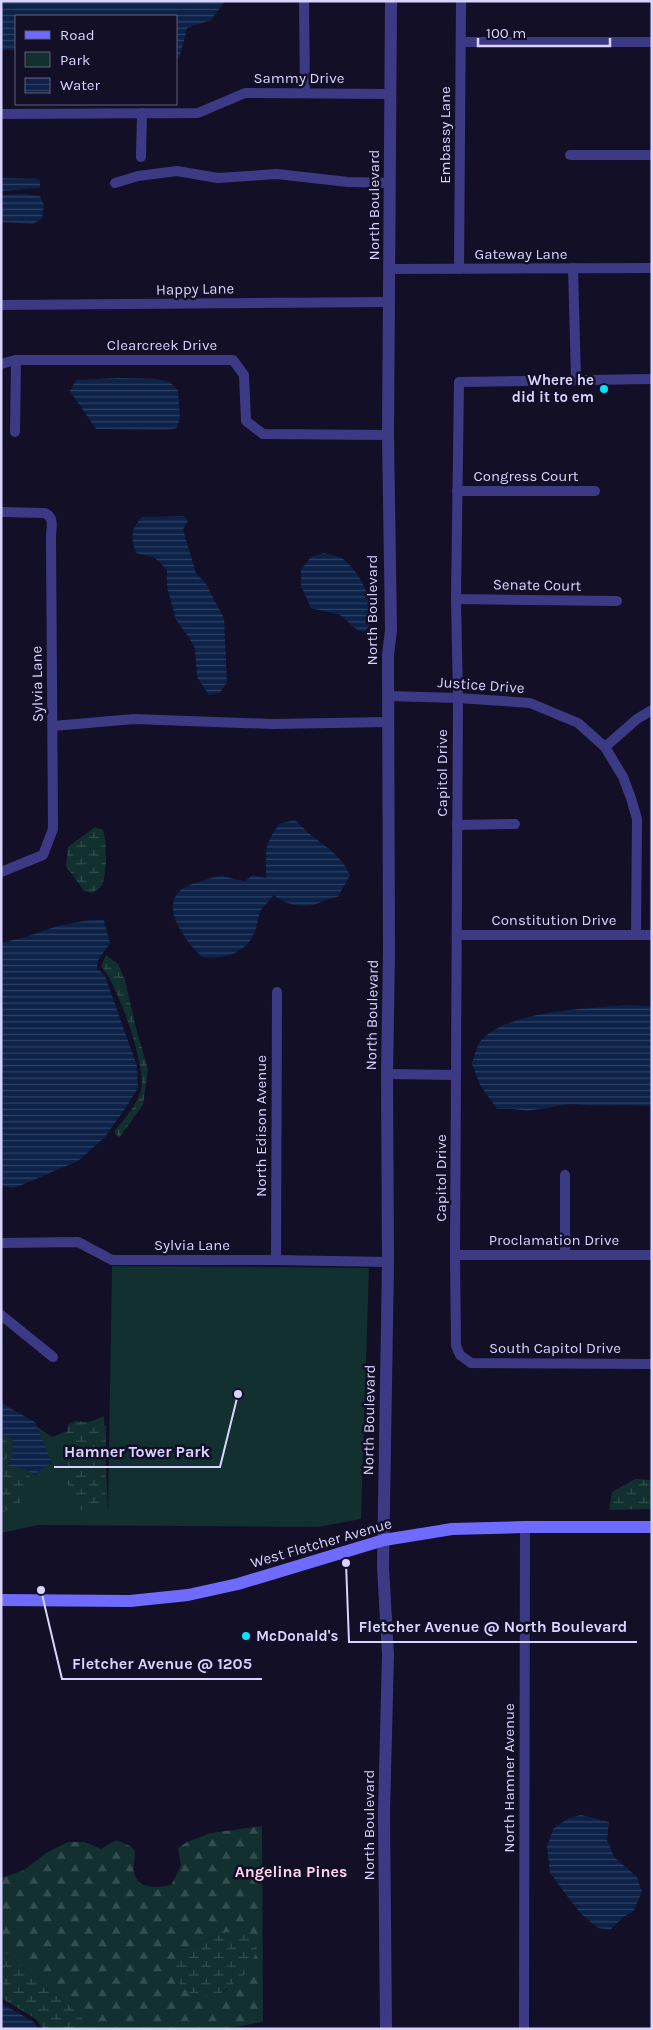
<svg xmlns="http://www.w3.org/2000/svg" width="653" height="2030" font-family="Karla,sans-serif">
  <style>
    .green { fill: #12302f }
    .forest { fill: url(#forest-firs); fill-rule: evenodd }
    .wetland { fill: url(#wetland-marsh) }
    .water { fill: url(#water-rules) }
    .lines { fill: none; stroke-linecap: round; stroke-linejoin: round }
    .minor { stroke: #3d3a85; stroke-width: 10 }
    .tertiary { stroke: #3d3a85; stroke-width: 12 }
    .secondary { stroke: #6f6bff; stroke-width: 12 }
    .poi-dot { fill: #00e5ff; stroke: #130f26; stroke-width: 2 }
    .labels { text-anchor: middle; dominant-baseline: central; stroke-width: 5; stroke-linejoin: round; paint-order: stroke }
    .street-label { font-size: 15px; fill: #d9d4ff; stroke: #130f26 }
    .poi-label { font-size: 15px; font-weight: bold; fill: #d9d4ff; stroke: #130f26; text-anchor: end }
    .neighbourhood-label { font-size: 16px; font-weight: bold; fill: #ffd6f0; stroke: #130f26 }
    .leader { fill: none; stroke: #d9d4ff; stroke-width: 2 }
    .callout-dot { fill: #d9d4ff; stroke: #130f26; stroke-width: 2 }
    .callout-label { font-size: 16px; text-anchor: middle; font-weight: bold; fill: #d9d4ff; stroke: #130f26; stroke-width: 5; stroke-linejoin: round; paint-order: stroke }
  </style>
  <defs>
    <pattern id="forest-firs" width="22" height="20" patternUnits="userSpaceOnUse" patternTransform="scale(1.25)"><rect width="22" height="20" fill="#12302f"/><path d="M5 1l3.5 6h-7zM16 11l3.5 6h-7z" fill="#344d4e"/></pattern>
    <pattern id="wetland-marsh" width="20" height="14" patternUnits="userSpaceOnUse" patternTransform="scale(1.25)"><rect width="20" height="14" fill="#12302f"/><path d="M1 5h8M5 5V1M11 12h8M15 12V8" fill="none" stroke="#344d4e"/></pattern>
    <pattern id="water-rules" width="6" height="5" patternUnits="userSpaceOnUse" patternTransform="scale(1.25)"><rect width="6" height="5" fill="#0c2248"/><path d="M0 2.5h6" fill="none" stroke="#2f4163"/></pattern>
  </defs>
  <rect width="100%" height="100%" fill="#130f26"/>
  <!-- green -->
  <polygon class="green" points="112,1266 369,1268 361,1519 319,1527 38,1525 1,1533 1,1402 52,1437 104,1416 108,1513"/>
  <!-- forest -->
  <path class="forest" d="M262 1826 263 2022 223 2029H91L72 2006 47 1989 1 1948V1876L4 1877 24 1870 46 1853 68 1842H85L101 1849 116 1840 130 1846 135 1851C135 1857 133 1866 134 1872 137 1890 158 1888 171 1885L181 1866 178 1848 187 1842 211 1833ZM227 1932 228 1989 219 1995 209 1997 188 1947Z"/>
  <!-- wetland -->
  <g class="wetland">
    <path d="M95 827 103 830C107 839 107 876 102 885 100 888 95 891 93 893L84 891 66 866 68 847Z"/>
    <path d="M106 955 118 964 125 980 137 1032 148 1069 143 1105 119 1138 114 1132C123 1120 138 1104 141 1090 147 1067 117 983 101 966Z"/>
    <path d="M75 1421 99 1423 106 1426 105 1503 96 1508 81 1510C78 1506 73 1503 71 1498 65 1483 64 1441 68 1425Z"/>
    <polygon points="1,1438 9,1443 9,1455 2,1464 3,1468 24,1473 34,1479 19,1504 1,1513"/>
    <polygon points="635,1479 652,1480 652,1509 609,1510 612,1492"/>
    <polygon points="227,1932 250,1934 257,1949 249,1971 219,1995 209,1997 194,1996 176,1980 175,1962 188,1947"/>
    <polygon points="1,1948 47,1989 72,2006 91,2029 43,2029 36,2019 1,1998"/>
  </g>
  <!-- water -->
  <g class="water">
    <polygon points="1,1 225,1 211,20 187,28 180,56 176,60 176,16 16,16 16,50 1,50"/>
    <polygon points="1,178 37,179 40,180 40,188 1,191"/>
    <polygon points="22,194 40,196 44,205 42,219 32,224 1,222 1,195"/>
    <polygon points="119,378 156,379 170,382 178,391 180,417 177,428 167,430 96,429 70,391 76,380"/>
    <path d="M184 516 188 521 183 530 196 573 206 584 224 618 227 682 220 693 209 695 197 677 195 648 188 636 176 620 167 587V570L155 558 136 553C131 537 130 529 142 517Z"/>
    <path d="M324 553C330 555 339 556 343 559 361 573 370 597 374 618L365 632 357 630 340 615 311 608 301 586V570L311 557Z"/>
    <path d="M295 820C301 825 306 831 312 836 328 848 341 856 350 875L338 897C330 898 326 900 319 903 305 909 284 905 274 895 270 900 265 905 261 910 258 915 258 923 256 929 246 954 227 959 202 957 180 936 151 893 199 882 206 880 215 876 222 876 229 877 237 880 245 881L253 875 266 878C266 851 263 847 279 824Z"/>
    <polygon points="89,920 104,920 110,943 98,960 97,968 105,976 137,1066 138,1088 125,1109 104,1138 78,1161 17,1187 12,1188 1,1186 1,943 29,936 57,926"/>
    <path d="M626 1005 652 1006V1106L623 1105 595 1106 570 1104 527 1111 514 1109H497L480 1085 472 1064C474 1057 476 1048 480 1042 505 1010 588 1009 626 1005Z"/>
    <polygon points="1,1403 35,1422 52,1463 39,1471 36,1476 25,1469 6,1465 12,1457 13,1440 1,1433"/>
    <polygon points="581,1815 609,1822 607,1840 614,1857 637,1877 642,1892 633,1912 623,1917 610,1930 598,1928 580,1913 550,1873 547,1846 554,1828 569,1818"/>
    <polygon points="1,2003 34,2022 38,2029 1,2029"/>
  </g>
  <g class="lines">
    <!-- minor -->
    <g class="minor">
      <polyline points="304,1 305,93"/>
      <polyline points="461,42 652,42"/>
      <polyline points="1,114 198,113 245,93 391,94"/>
      <polyline points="570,155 652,155"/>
      <polyline points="141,157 142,113"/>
      <polyline points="115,183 138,176 177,171 218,178 277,174 348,182 389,183"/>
      <polyline points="573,268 576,379"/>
      <polyline points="390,269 652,268"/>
      <polyline points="459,269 461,1"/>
      <polyline points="1,305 389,302"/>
      <polyline points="1,364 16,360 233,360 244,375 246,421 263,434 388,435"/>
      <polyline points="652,379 459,382 456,599 458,698 455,1255 456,1346 460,1355 471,1363 652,1364"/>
      <polyline points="15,432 16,360"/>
      <polyline points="457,491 595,491"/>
      <path d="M1 512 45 513C55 518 51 527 51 537L53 829 43 855 1 872"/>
      <polyline points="456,599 617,601"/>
      <polyline points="388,696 458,698 530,703 578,723 605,747 623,777 631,798 637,819 636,934"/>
      <polyline points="53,726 134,719 273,724 388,722"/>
      <polyline points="605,747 637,719 652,710"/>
      <polyline points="457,825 515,824"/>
      <polyline points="457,935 652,935"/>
      <polyline points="387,1074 456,1075"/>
      <polyline points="565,1175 565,1255"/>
      <polyline points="1,1243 78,1242 112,1260 276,1260 388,1262"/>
      <polyline points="455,1255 652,1255"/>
      <polyline points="276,1260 277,992"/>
      <polyline points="1,1315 53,1357"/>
      <polyline points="524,2029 525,1527"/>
    </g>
    <!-- tertiary -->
    <polyline class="tertiary" points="386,2029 384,1812 388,1655 383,1567 388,1262 387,1074 389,952 388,655 391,630 388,435 391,1"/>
    <!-- secondary -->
    <polyline class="secondary" points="1,1600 130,1601 188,1595 238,1584 384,1540 452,1529 525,1527 652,1527"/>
  </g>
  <!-- markers -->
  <g class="poi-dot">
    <circle cx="604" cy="389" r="5"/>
    <circle cx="246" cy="1636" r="5"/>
  </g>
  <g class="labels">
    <!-- street labels -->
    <g class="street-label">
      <text x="299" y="78">Sammy Drive</text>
      <text transform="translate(445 135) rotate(-90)">Embassy Lane</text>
      <text transform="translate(374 205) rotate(-90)">North Boulevard</text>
      <text x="521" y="254">Gateway Lane</text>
      <text transform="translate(195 289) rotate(-1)">Happy Lane</text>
      <text x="162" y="345">Clearcreek Drive</text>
      <text x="526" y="476">Congress Court</text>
      <text transform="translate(537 585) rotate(1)">Senate Court</text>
      <text transform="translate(372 610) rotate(-90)">North Boulevard</text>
      <text transform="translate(37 684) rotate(-91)">Sylvia Lane</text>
      <text transform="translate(481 685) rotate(4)">Justice Drive</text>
      <text transform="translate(442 773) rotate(-90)">Capitol Drive</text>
      <text x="554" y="920">Constitution Drive</text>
      <text transform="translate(372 1015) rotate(-89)">North Boulevard</text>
      <text transform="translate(261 1126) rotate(-90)">North Edison Avenue</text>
      <text transform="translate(441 1178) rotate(-90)">Capitol Drive</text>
      <text x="554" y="1240">Proclamation Drive</text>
      <text x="192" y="1245">Sylvia Lane</text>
      <text x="555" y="1348">South Capitol Drive</text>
      <text transform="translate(369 1420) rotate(-89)">North Boulevard</text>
      <text transform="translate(321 1543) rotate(-16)">West Fletcher Avenue</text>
      <text transform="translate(509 1778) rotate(-90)">North Hamner Avenue</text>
      <text transform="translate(369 1825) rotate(-90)">North Boulevard</text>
    </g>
    <!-- poi labels -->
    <g class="poi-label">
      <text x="594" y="380">Where he<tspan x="594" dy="17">did it to em</tspan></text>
      <text x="256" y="1636" text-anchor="start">McDonald's</text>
    </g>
    <!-- neighbourhood labels -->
    <g class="neighbourhood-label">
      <text x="291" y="1871">Angelina Pines</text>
    </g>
  </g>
  <!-- callouts -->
  <path class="leader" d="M238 1394L220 1467H54M346 1563L349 1642H637M41 1590L62 1679H262"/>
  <g class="callout-dot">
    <circle cx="238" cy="1394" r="5"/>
    <circle cx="346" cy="1563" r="5"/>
    <circle cx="41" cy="1590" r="5"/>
  </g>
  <g class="callout-label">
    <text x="137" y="1457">Hamner Tower Park</text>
    <text x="493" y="1632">Fletcher Avenue @ North Boulevard</text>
    <text x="162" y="1669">Fletcher Avenue @ 1205</text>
  </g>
  <!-- border -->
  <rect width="653" height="2030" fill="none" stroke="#d9d4ff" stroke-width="5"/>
  <!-- legend -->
  <rect x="15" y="15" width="162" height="90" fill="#130f26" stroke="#625e7d"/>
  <rect x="25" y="31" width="25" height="8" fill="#6f6bff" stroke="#625e7d"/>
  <text x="60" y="40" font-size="15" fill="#d9d4ff">Road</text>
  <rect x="25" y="52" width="25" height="15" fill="#12302f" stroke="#625e7d"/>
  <text x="60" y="65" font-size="15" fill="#d9d4ff">Park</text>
  <rect x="25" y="78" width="25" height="15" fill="url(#water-rules)" stroke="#625e7d"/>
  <text x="60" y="90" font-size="15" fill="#d9d4ff">Water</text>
  <!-- scale -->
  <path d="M478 38v8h132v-8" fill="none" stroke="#d9d4ff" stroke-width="2.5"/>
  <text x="486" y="38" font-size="15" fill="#d9d4ff" stroke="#130f26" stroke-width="4" paint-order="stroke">100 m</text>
</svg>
